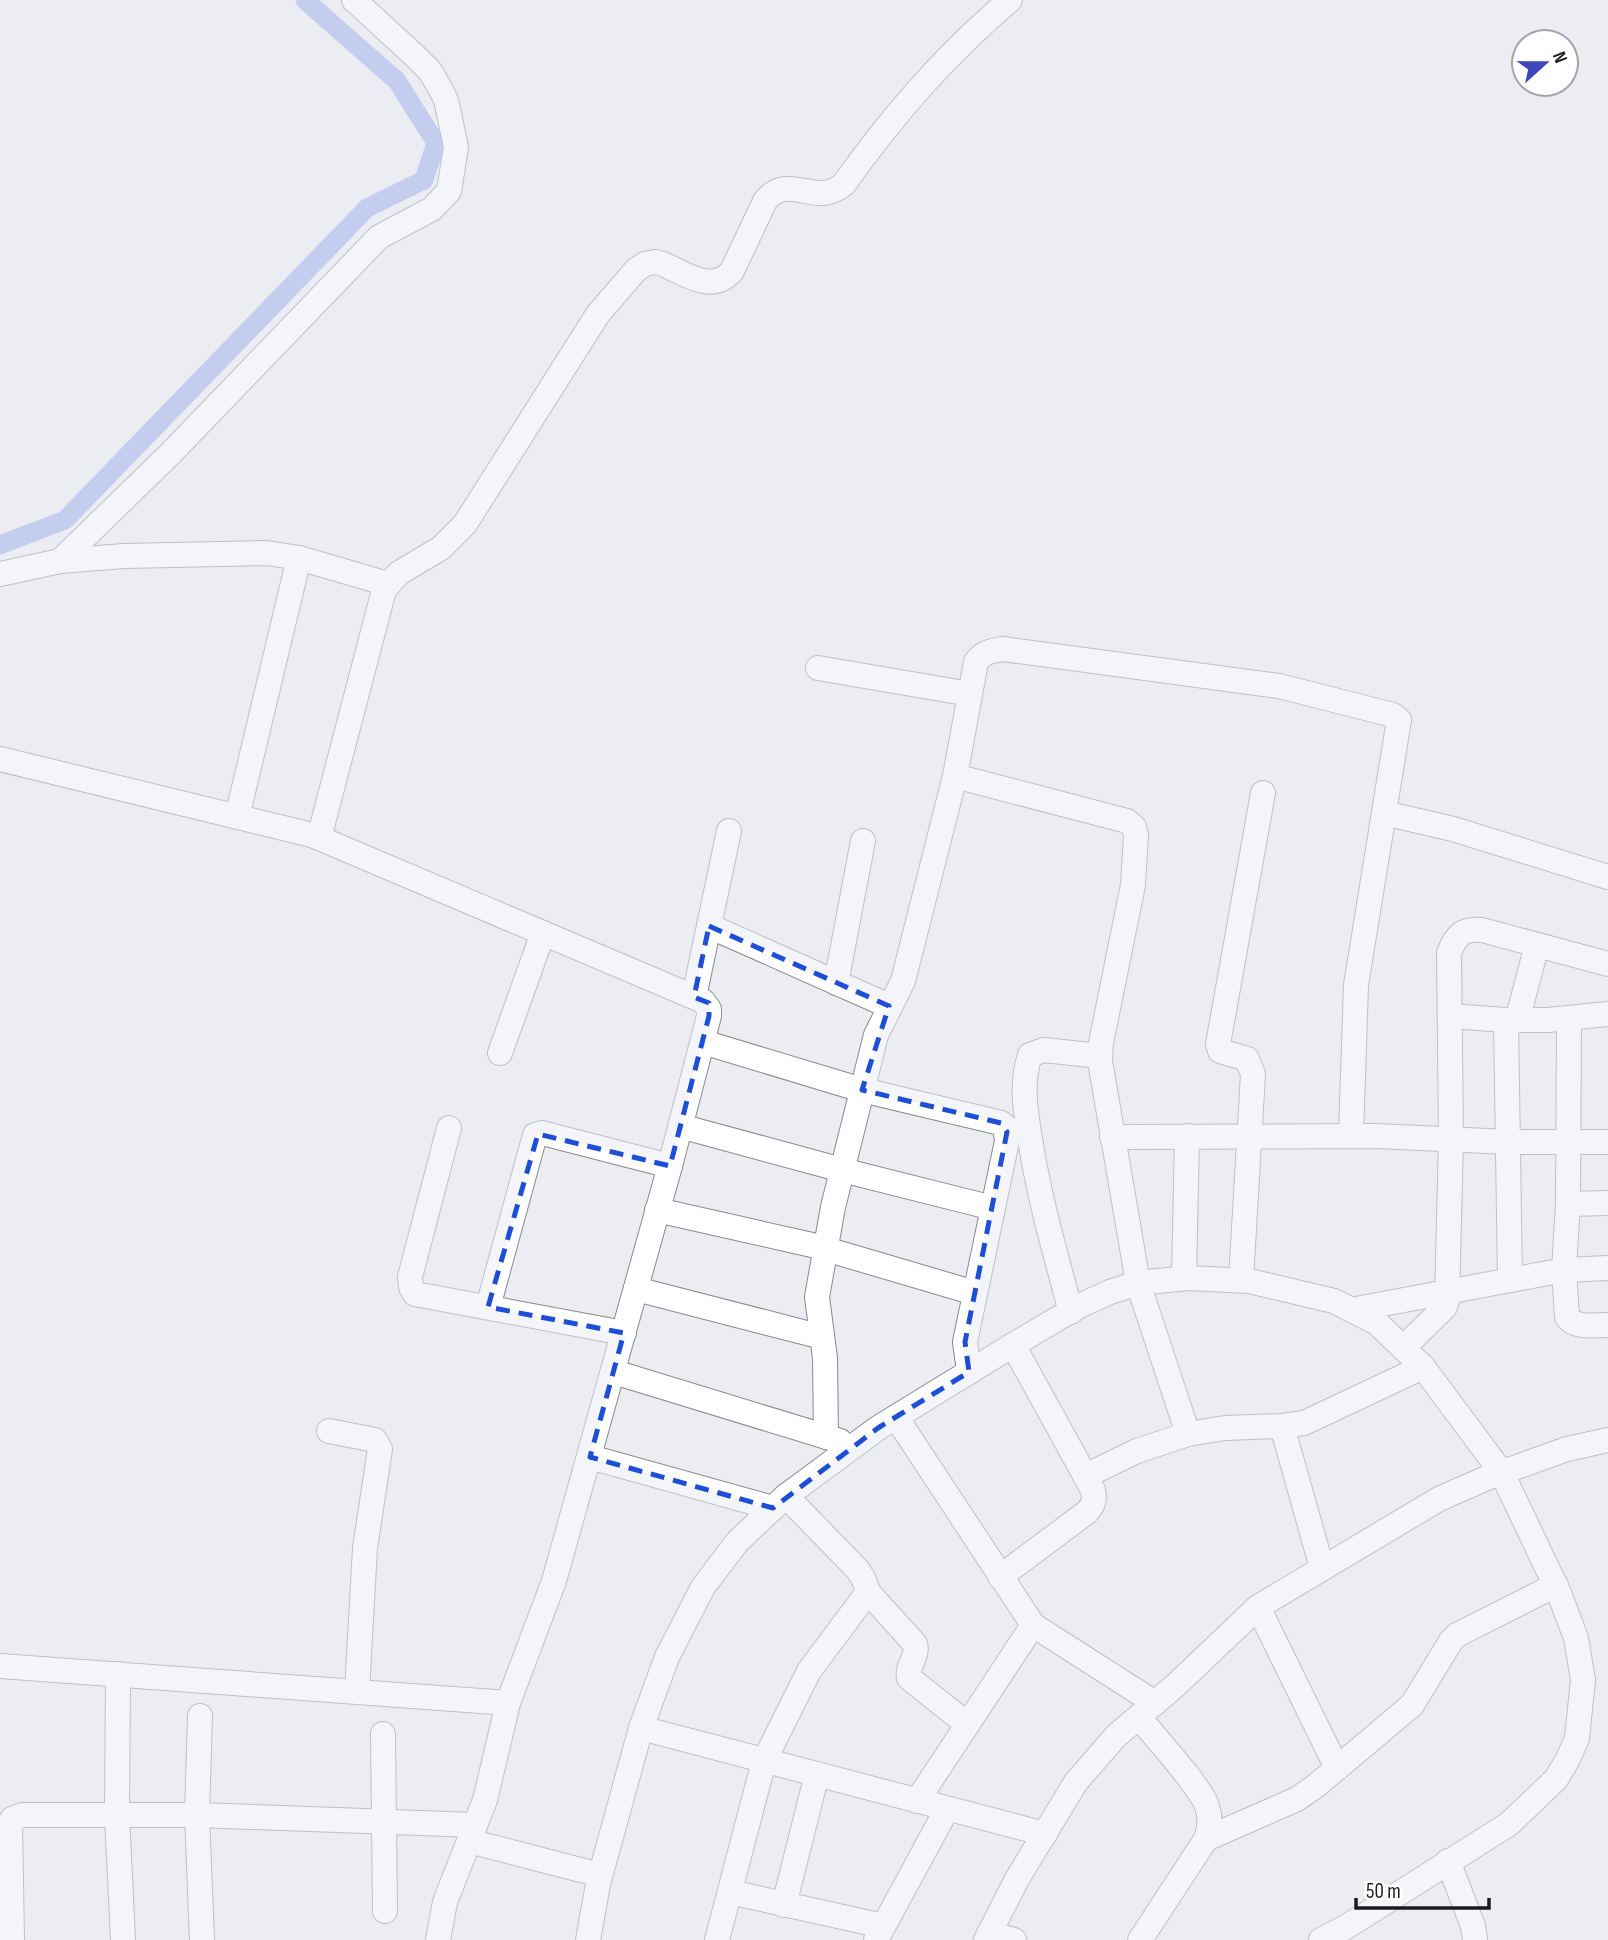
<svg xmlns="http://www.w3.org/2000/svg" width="1608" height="1940" font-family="'Sofia Sans Condensed',sans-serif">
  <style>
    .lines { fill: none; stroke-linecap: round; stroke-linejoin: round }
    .canal { stroke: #97a6e9; stroke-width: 19 }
    .minor-casing { stroke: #888a8e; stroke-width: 26 }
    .minor { stroke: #fff; stroke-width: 24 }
    .marked { fill: none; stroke: #1d4ed8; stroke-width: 5; stroke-dasharray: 14 9; stroke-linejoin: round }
  </style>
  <rect width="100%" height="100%" fill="#ebedf2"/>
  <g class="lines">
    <!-- canal -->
    <polyline class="canal" points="0,545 65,520 367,208 424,180 436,143 397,81 305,0"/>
    <defs>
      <g id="minor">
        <polyline points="60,561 170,454 379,237 432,209 449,191 456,147 446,100 441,90 430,71 415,56 354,0"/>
        <polyline points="0,574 60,561 124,556 267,553 299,558 388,584"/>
        <polyline points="818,668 970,694"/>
        <polyline points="0,759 312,835 703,1001 709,1009 709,1016 670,1166 554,1581 508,1703 485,1800 445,1902 438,1940"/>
        <polyline points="955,776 1127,821 1134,827 1136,835 1133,885 1101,1043 1100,1061 1138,1283 1188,1434"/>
        <polyline points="1384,813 1453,829 1608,877"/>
        <polyline points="237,817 299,558"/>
        <path d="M319 838 384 590 399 573 441 548 465 524 598 314 636 270 645 264 655 262 663 264C686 274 712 294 732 271L765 201C789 171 815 209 844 184 892 116 946 54 1010 0"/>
        <polyline points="709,926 889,1006"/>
        <polyline points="836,983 863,841"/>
        <polyline points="694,997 729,831"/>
        <polyline points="1450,1016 1506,1020 1548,1020 1608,1014"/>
        <path d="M1569 1018 1568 1204 1564 1270 1567 1317C1576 1329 1594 1325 1608 1325"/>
        <polyline points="1506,1020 1510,1280"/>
        <polyline points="1517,1021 1537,945"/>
        <polyline points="703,1042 862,1090 1001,1123 1005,1126 1007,1141 965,1342 969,1372"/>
        <polyline points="500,1053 543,933"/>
        <polyline points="680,1126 842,1170 993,1208"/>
        <polyline points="449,1128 410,1277 411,1287 415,1294 624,1333"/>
        <polyline points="1112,1137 1376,1136 1509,1142 1608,1142"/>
        <polyline points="1568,1204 1608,1203"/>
        <polyline points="657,1210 812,1245 975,1293"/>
        <polyline points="1184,1278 1187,1136"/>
        <polyline points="1241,1280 1253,1074 1247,1059 1220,1051 1218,1044 1263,793"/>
        <polyline points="636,1289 822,1337"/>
        <polyline points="488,1307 535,1135 542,1133 670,1166"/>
        <polyline points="1351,1310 1564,1270 1608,1268"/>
        <path d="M1071 1312C1056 1256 1040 1201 1031 1145 1026 1113 1020 1085 1030 1055L1044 1050 1100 1056"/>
        <path d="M1403 1348 1445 1307 1447 1301 1451 1138 1449 953C1456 935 1463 928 1482 930L1608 964"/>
        <polyline points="614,1372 840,1441"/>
        <polyline points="896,1417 1033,1625 1155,1703"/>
        <polyline points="1282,1426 1322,1568"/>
        <polyline points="329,1431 375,1440 380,1449 365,1548 357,1691"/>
        <path d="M826 1437 825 1358 817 1297 833 1207 876 1035 903 981 955 776 976 662C983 652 991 651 1003 649L1279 686 1393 715 1399 720 1356 985 1351 1136"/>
        <polyline points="590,1457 773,1508"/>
        <polyline points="1085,1476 1137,1451 1188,1434 1225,1428 1282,1426 1304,1423 1423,1367"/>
        <path d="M1000 1577 1087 1512C1094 1504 1095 1500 1093 1490L1013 1345"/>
        <path d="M868 1592 915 1644C919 1656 906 1666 909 1678L967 1724"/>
        <polyline points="1258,1607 1337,1768"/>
        <polyline points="0,1666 508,1703"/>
        <polyline points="118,1674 117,1815 123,1940"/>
        <polyline points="200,1716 197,1815 202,1940"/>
        <path d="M1139 1717C1155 1738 1199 1784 1207 1806 1211 1818 1210 1827 1206 1839L1140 1940"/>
        <polyline points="641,1728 1045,1834"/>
        <polyline points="383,1734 385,1911"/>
        <polyline points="917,1801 1033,1625"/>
        <polyline points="1206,1839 1297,1799 1317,1785 1412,1705 1451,1641 1457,1635 1556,1585"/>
        <polyline points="469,1841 600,1875"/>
        <polyline points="1448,1861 1473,1926 1475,1940"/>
        <polyline points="730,1892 883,1926"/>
        <polyline points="784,1905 817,1774"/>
        <polyline points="989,1933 1014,1940"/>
        <polyline points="12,1940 10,1823 12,1819 22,1815 197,1815 475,1825"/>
        <polyline points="588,1940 598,1884 641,1728 667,1657 703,1587 738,1541 786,1496 878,1428 1013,1345 1079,1306 1110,1292 1138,1283 1188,1278 1249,1281 1334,1301 1377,1323 1423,1367 1502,1473 1559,1593 1576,1638 1583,1680 1577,1738 1568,1759 1556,1779 1509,1824 1346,1927 1321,1940"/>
        <polyline points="717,1940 764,1761 809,1671 868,1592 864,1580 858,1570 786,1496"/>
        <polyline points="876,1940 947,1809"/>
        <polyline points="986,1940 1017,1879 1076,1782 1116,1736 1177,1684 1258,1607 1439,1499 1489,1477 1567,1449 1608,1440"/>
      </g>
    </defs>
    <!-- minor casing -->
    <use href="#minor" class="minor-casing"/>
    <!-- minor -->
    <use href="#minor" class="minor"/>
  </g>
  <!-- marked area -->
  <path d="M0 0H1608V1940H0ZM709 926 889 1006 862 1090 1001 1123 1007 1132 965 1342 969 1372 878 1428 773 1508 590 1457 624 1333 488 1307 538 1134 670 1166 709 1016V1003L694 997Z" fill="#ebedf2" fill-opacity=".55" fill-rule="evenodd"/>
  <path class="marked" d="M709 926 889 1006 862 1090 1001 1123 1007 1132 965 1342 969 1372 878 1428 773 1508 590 1457 624 1333 488 1307 538 1134 670 1166 709 1016V1003L694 997Z"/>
  <!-- north arrow -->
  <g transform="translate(1545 63) rotate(69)"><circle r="33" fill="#ffffff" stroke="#a3a4a5" stroke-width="2"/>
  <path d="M0-5L12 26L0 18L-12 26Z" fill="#3f46ba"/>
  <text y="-10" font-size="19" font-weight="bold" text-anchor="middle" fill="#1a1b1d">N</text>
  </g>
  <!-- scale -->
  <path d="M1356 1898v10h133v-10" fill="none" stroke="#1a1b1d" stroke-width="3.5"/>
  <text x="1366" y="1898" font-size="21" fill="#1a1b1d" stroke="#ffffff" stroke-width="5" paint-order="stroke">50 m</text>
</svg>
